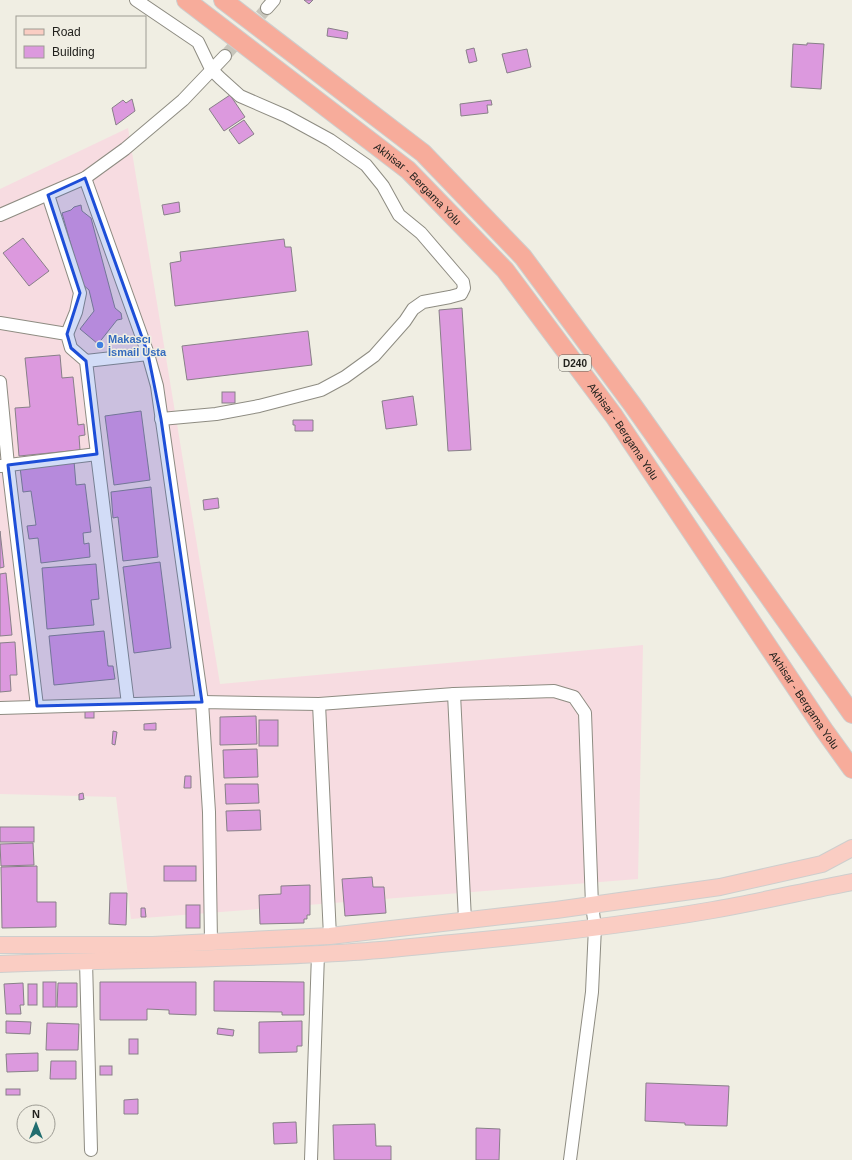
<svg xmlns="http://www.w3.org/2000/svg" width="852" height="1160" font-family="Helvetica,sans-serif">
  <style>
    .industrial { fill: #f7dce1 }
    .building { fill: #dc99de; stroke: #888088 }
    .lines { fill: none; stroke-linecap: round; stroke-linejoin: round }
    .minor-tunnel { stroke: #c7c5bb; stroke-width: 12; stroke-dasharray: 12 6; stroke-linecap: butt }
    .minor-casing { stroke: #8e8c82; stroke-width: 14 }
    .major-casing { stroke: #cececd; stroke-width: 18 }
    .highway-casing { stroke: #cececd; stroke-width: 20 }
    .minor { stroke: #fff; stroke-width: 12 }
    .major { stroke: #facdc3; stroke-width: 16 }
    .highway { stroke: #f7ac9b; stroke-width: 18 }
    .marked { fill: #1d4ed8; fill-opacity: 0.2; stroke: #1d4ed8; stroke-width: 3; stroke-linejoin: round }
    .shop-dot { fill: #3f7fe0; stroke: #f0eee3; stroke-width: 1.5 }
    .labels { text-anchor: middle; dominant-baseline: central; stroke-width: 3; stroke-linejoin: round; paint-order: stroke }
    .shield { fill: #f0eee3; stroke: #605e58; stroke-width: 1 }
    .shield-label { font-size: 10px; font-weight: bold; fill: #22211d }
    .street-label { font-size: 11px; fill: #22211d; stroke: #f0eee3 }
    .shop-label { font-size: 11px; font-weight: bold; fill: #366cbe; stroke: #f0eee3; text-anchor: start }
  </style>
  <rect width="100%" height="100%" fill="#f0eee3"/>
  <!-- industrial -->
  <polygon class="industrial" points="128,128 220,684 643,645 638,879 131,919 116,797 0,794 0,189"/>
  <!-- building -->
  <g class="building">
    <polygon points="304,0 313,0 309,4"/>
    <polygon points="328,28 348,32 347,39 327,36"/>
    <polygon points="807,43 824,44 821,89 791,87 793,44 807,45"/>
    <polygon points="474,48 477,61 469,63 466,50"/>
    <polygon points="527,49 531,67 507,73 502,54"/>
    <polygon points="230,95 245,117 224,131 209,109"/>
    <polygon points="132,99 135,111 116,125 112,108 123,100 126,103"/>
    <polygon points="491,100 492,105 487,105 488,113 461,116 460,104"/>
    <polygon points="244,120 254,134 239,144 229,130"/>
    <polygon points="179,202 180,212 164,215 162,205"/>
    <polygon points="81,205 82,211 91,218 115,308 121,313 122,319 117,320 98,344 80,329 94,311 89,290 82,284 62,213 71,210 74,207"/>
    <polygon points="23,238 49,271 29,286 3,253"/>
    <polygon points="284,239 285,247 291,247 296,291 175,306 170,263 181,261 180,252"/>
    <polygon points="462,308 471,450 448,451 439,310"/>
    <polygon points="308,331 312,365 187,380 182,346"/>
    <polygon points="60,355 62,378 73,377 78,425 84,424 85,435 79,436 80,450 19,456 15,408 30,407 25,358"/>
    <rect x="222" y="392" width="13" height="11"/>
    <polygon points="413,396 417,425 386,429 382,401"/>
    <polygon points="141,411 150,480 114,485 105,416"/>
    <polygon points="293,420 313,420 313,431 295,431 295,425 293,425"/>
    <polygon points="74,461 76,485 85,484 91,532 83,533 84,544 89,543 90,557 41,563 38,538 29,539 27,526 36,525 31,491 23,492 20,467"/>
    <polygon points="151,487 158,557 123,561 118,517 113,518 111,492"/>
    <polygon points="218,498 219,508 204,510 203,500"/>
    <polygon points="0,531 4,567 0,568"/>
    <polygon points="160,562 171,648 134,653 123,567"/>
    <polygon points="96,564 99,599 91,600 94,625 47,629 42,568"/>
    <polygon points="6,573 12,635 0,636 0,574"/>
    <polygon points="104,631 108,666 113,666 115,679 54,685 49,636"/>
    <polygon points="15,642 17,675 10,675 11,691 0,692 0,643"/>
    <rect x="85" y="707" width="9" height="11"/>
    <polygon points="256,716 257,744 220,745 220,717"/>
    <rect x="259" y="720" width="19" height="26"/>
    <polygon points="156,723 156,730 144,730 144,724"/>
    <polygon points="113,731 117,732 115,745 112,744"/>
    <polygon points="257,749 258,777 224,778 223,750"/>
    <polygon points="185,776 191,776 191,788 184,788"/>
    <polygon points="225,784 258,784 259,803 226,804"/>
    <polygon points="83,793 84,799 79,800 79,794"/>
    <polygon points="260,810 261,830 227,831 226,811"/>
    <rect x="0" y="827" width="34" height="15"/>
    <polygon points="33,843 34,865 1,866 0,844"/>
    <polygon points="37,866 37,902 56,902 56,927 2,928 1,867"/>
    <rect x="164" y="866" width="32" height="15"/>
    <polygon points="372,877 373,887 384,887 386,913 345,916 342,879"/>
    <polygon points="310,885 310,915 307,915 307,919 304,919 304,923 260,924 259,895 281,894 281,886"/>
    <polygon points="110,893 127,893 126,925 109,924"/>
    <rect x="186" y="905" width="14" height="23"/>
    <polygon points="141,908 145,908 146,917 141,917"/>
    <polygon points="214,981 304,982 304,1015 282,1015 282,1012 214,1011"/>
    <rect x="43" y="982" width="13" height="25"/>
    <polygon points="100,982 196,982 196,1015 169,1014 169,1010 147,1009 147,1020 100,1020"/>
    <polygon points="23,983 24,1005 20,1005 21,1014 6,1014 4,984"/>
    <polygon points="58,983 77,983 77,1007 57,1007"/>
    <rect x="28" y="984" width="9" height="21"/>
    <polygon points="6,1021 31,1022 30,1034 6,1033"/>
    <polygon points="302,1021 302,1046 297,1046 297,1052 259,1053 259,1022"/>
    <polygon points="47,1023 79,1024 78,1050 46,1050"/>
    <polygon points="218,1028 234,1030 233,1036 217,1034"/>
    <rect x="129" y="1039" width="9" height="15"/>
    <polygon points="38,1053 38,1071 7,1072 6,1054"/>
    <polygon points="51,1061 76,1061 76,1079 50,1079"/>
    <rect x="100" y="1066" width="12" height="9"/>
    <polygon points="646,1083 729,1086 727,1126 685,1125 685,1123 645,1121"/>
    <rect x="6" y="1089" width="14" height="6"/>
    <polygon points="138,1099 138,1114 124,1114 124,1100"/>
    <polygon points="296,1122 297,1143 274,1144 273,1123"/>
    <polygon points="375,1124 376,1146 391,1146 391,1160 334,1160 333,1125"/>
    <polygon points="476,1128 500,1129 499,1160 476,1160"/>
  </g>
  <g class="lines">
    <!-- minor-tunnel -->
    <polyline class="minor-tunnel" points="225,56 267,8"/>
    <defs>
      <g id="minor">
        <polyline points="136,0 198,42 211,69 220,78 240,96 286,116 330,140 366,165 383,186 399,215 421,233 463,282 464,288 461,294 450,297 423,302 413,309 405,321 374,356 345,377 321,390 259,406 216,414 161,419"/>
        <polyline points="267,8 274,0"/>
        <polyline points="85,178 148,354 157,386 202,702 209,812 211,942"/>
        <polyline points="48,195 80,293 76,312 67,334"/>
        <polyline points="0,215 85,178 125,149 183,100 225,56"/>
        <polyline points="0,323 67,334 71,348 86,361 97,454 128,704"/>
        <polyline points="86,361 148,354"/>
        <polyline points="0,382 8,465 37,706"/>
        <polyline points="1,466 97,454"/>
        <polyline points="454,694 465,920"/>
        <polyline points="319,704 330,936"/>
        <polyline points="0,708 202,702 319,704 454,694 554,691 574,697 585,713 592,905 595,927 592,992 570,1160"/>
        <polyline points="86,961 91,1150"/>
        <polyline points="311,1160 318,954"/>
      </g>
      <g id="major">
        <polyline points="0,945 153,945 330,936 556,910 720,887 822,864 852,848"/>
        <path d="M0 964C118 959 236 960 353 952 386 950 419 946 452 943 539 935 626 925 713 910 759 902 805 891 852 882"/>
      </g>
      <g id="highway">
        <path id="s1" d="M186 0 408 170 505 270 614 416 824 730 852 769"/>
        <polyline points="223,0 423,153 523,257 632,404 852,714"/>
      </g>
    </defs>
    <!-- minor casing -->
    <use href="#minor" class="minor-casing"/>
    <!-- major casing -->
    <use href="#major" class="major-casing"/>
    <!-- highway casing -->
    <use href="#highway" class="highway-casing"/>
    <!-- minor -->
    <use href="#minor" class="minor"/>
    <!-- major -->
    <use href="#major" class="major"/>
    <!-- highway -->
    <use href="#highway" class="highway"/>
  </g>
  <!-- marked area -->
  <path class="marked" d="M85 178 148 354 161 419 202 702 37 706 8 465 97 454 86 361 71 348 67 334 80 293 48 195Z"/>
  <!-- markers -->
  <circle class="shop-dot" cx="100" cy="345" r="4"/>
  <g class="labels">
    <!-- shield labels -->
    <rect class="shield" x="559" y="355" width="32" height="16" rx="3"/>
    <g class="shield-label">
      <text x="575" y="363">D240</text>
    </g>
    <!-- street labels -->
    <g class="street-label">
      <text stroke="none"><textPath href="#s1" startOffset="296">Akhisar - Bergama Yolu</textPath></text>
      <text stroke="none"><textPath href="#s1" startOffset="619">Akhisar - Bergama Yolu</textPath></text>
      <text stroke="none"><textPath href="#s1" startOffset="943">Akhisar - Bergama Yolu</textPath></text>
    </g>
    <!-- shop labels -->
    <g class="shop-label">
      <text x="108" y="339">Makascı<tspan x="108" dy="13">İsmail Usta</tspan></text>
    </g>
  </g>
  <!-- legend -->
  <rect x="16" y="16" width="130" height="52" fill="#f0eee3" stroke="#9e9c94"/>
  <rect x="24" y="29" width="20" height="6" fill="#facdc3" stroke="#9e9c94"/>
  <text x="52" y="36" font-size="12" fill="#22211d">Road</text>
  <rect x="24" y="46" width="20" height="12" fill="#dc99de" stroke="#9e9c94"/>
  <text x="52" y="56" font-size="12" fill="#22211d">Building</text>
  <!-- north arrow -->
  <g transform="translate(36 1124)"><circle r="19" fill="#f0eee3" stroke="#9e9c94"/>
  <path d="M0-3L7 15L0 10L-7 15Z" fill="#216d6f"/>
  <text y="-6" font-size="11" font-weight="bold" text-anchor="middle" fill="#22211d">N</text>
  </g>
</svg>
